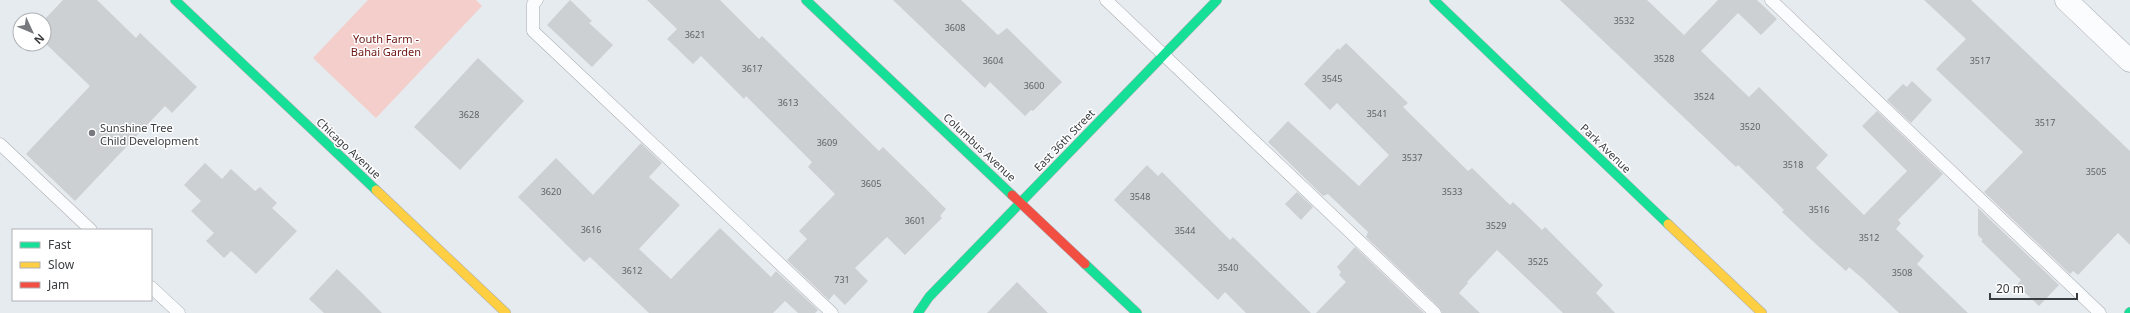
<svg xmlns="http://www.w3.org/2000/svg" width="2130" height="313" font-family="'Noto Sans',sans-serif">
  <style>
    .green { fill: #f3ceca }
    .building { fill: #ccd0d3 }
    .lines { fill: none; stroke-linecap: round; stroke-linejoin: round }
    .lane-casing { stroke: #aaadb1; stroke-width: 13 }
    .street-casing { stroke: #aaadb1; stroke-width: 23 }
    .fast-casing { stroke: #aaadb1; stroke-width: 10 }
    .slow-casing { stroke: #aaadb1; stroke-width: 10 }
    .jam-casing { stroke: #aaadb1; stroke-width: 10 }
    .lane { stroke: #fbfcfd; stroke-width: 12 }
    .street { stroke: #fbfcfd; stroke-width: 22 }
    .fast { stroke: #16e098; stroke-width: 9 }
    .slow { stroke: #ffcf43; stroke-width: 9 }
    .jam { stroke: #f24e42; stroke-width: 9 }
    .poi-dot { fill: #767a7e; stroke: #fff; stroke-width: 1.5 }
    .labels { text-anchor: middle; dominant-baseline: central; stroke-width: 3; stroke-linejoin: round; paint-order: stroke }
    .number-label { font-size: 9px; fill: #5e6265 }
    .park-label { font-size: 11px; fill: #6c1411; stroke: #fff }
    .poi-label { font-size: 11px; fill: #3a3d40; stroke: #fff; text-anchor: start }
    .street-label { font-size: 11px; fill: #3a3d40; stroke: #fff }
  </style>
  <rect width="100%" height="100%" fill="#e6ebf0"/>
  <!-- green -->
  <polygon class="green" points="368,0 476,0 482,6 376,118 313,58"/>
  <!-- building -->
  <g class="building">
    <polygon points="63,0 97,0 136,38 140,33 197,87 172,113 165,106 75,201 26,154 90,86 44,42 44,20"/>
    <polygon points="570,0 592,21 589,23 613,45 592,67 547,25"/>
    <polygon points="647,0 720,0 759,39 762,36 879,151 883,147 925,188 946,209 940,216 942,218 905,255 887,237 855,268 868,281 845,305 834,294 829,300 787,260 807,239 799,231 835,194 808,167 812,162 746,96 744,99 701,56 693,64 667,39 677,29"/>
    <polygon points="893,0 961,0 998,35 1007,28 1062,82 1033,111 1031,110 1025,116 990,82 985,88"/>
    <polygon points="1560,0 1647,0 1684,35 1718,0 1757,0 1777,19 1761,35 1738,13 1701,51 1749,97 1759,87 1828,155 1816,168 1864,215 1907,171 1862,126 1877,111 1943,174 1898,220 1901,223 1896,229 1924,256 1917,264 1968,313 1899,313 1863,279 1849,267 1846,271 1818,246 1782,212 1784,210 1738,165 1736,167"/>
    <polygon points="1924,0 1971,0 2130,151 2130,245 2118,233 2078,275 2073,271 2070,274 1984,192 2023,152 1936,69 1966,39"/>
    <polygon points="1346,43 1408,103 1403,107 1468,171 1472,168 1510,205 1513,202 1542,230 1545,227 1603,285 1596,293 1615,313 1563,313 1497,250 1467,282 1468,283 1459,293 1480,313 1442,313 1440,308 1366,237 1368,232 1328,194 1323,196 1268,142 1288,121 1359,186 1389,155 1337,103 1330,110 1304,84 1338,48 1339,50"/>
    <polygon points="478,58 524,101 460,170 414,127"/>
    <polygon points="1912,81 1932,100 1911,123 1887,100 1903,84 1907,87"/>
    <polygon points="641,143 662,163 649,177 680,205 639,249 671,279 720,228 771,277 776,271 818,310 815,313 798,313 785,301 773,313 649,313 590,257 584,262 518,197 556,158 593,195"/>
    <polygon points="205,163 222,179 231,169 255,191 260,187 277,203 272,208 297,231 256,274 231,251 224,258 206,241 214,233 191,211 201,201 184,185"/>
    <polygon points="1147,165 1158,176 1162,172 1230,240 1233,237 1311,313 1246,313 1225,292 1218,300 1114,200"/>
    <polygon points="1297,192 1313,207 1301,220 1285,204"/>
    <polygon points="1978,208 2059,285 2039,306 2017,285 2021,280 1981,241 1983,240 1978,235"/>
    <polygon points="1355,247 1424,313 1316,313 1346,282 1339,275 1341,272 1337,267"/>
    <polygon points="337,269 361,292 382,313 324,313 309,299"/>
    <polygon points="1017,282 1048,313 987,313"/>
  </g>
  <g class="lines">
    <defs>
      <g id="lane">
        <polyline points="537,0 533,4 533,31 832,313"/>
        <polyline points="1106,0 1435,313"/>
        <polyline points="1771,0 2100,313"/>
        <polyline points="0,144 91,230"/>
        <polyline points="151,287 179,313"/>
      </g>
      <polyline id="street" points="2066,0 2130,61"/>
      <g id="fast">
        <polyline points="175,0 376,190"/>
        <polyline points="806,0 1012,195"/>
        <polyline points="1434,0 1668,224"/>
        <polyline points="1085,264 1137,313"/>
        <polyline points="918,313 929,297 1217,0"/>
        <polyline points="2129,313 2130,312"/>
      </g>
      <g id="slow">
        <polyline points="376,190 506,313"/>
        <polyline points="1668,224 1762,313"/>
      </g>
      <polyline id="jam" points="1012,195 1085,264"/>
    </defs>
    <!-- lane casing -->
    <use href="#lane" class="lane-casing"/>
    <!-- street casing -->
    <use href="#street" class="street-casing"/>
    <!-- fast casing -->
    <use href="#fast" class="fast-casing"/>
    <!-- slow casing -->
    <use href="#slow" class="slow-casing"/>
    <!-- jam casing -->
    <use href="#jam" class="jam-casing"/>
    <!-- lane -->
    <use href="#lane" class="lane"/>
    <!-- street -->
    <use href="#street" class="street"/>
    <!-- fast -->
    <use href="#fast" class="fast"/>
    <!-- slow -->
    <use href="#slow" class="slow"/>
    <!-- jam -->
    <use href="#jam" class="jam"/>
  </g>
  <!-- markers -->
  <circle class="poi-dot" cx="92" cy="133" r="4"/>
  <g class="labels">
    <!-- number labels -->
    <g class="number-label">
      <text x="1624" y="20">3532</text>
      <text x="955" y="27">3608</text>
      <text x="695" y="34">3621</text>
      <text x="1664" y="58">3528</text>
      <text x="993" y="60">3604</text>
      <text x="1980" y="60">3517</text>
      <text x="752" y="68">3617</text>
      <text x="1332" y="78">3545</text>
      <text x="1034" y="85">3600</text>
      <text x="1704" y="96">3524</text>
      <text x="788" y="102">3613</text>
      <text x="1377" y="113">3541</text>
      <text x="469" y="114">3628</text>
      <text x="2045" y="122">3517</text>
      <text x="1750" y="126">3520</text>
      <text x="827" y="142">3609</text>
      <text x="1412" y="157">3537</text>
      <text x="1793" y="164">3518</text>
      <text x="2096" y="171">3505</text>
      <text x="871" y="183">3605</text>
      <text x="551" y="191">3620</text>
      <text x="1452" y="191">3533</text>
      <text x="1140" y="196">3548</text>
      <text x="1819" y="209">3516</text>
      <text x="915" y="220">3601</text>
      <text x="1496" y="225">3529</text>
      <text x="591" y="229">3616</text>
      <text x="1185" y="230">3544</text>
      <text x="1869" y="237">3512</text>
      <text x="1538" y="261">3525</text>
      <text x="1228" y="267">3540</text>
      <text x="632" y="270">3612</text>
      <text x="1902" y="272">3508</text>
      <text x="842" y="279">731</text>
    </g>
    <!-- park labels -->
    <g class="park-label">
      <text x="386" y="38">Youth Farm -<tspan x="386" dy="13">Bahai Garden</tspan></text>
    </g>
    <!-- poi labels -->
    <g class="poi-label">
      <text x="100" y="127">Sunshine Tree<tspan x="100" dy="13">Child Development</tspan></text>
    </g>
    <!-- street labels -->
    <g class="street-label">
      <text transform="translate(1064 140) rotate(-46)">East 36th Street</text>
      <text transform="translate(980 147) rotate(43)">Columbus Avenue</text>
      <text transform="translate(349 148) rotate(43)">Chicago Avenue</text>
      <text transform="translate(1606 148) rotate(44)">Park Avenue</text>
    </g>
  </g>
  <!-- legend -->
  <rect x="12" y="229" width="140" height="72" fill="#ffffff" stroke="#b0b1b3"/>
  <rect x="20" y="242" width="20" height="6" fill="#16e098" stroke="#b0b1b3"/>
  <text x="48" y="249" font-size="12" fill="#3a3d40">Fast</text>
  <rect x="20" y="262" width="20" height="6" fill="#ffcf43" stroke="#b0b1b3"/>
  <text x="48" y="269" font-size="12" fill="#3a3d40">Slow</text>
  <rect x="20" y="282" width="20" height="6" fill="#f24e42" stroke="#b0b1b3"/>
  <text x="48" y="289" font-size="12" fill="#3a3d40">Jam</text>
  <!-- north arrow -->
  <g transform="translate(32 32) rotate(134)"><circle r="19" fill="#ffffff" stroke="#b0b1b3"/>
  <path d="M0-3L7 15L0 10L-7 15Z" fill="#767a7e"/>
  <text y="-6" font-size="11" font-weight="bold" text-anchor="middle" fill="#3a3d40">N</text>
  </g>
  <!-- scale -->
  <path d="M1990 293v6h87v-6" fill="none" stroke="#3a3d40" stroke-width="2"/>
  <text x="1996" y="293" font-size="12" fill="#3a3d40" stroke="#ffffff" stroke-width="3" paint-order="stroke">20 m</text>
</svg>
